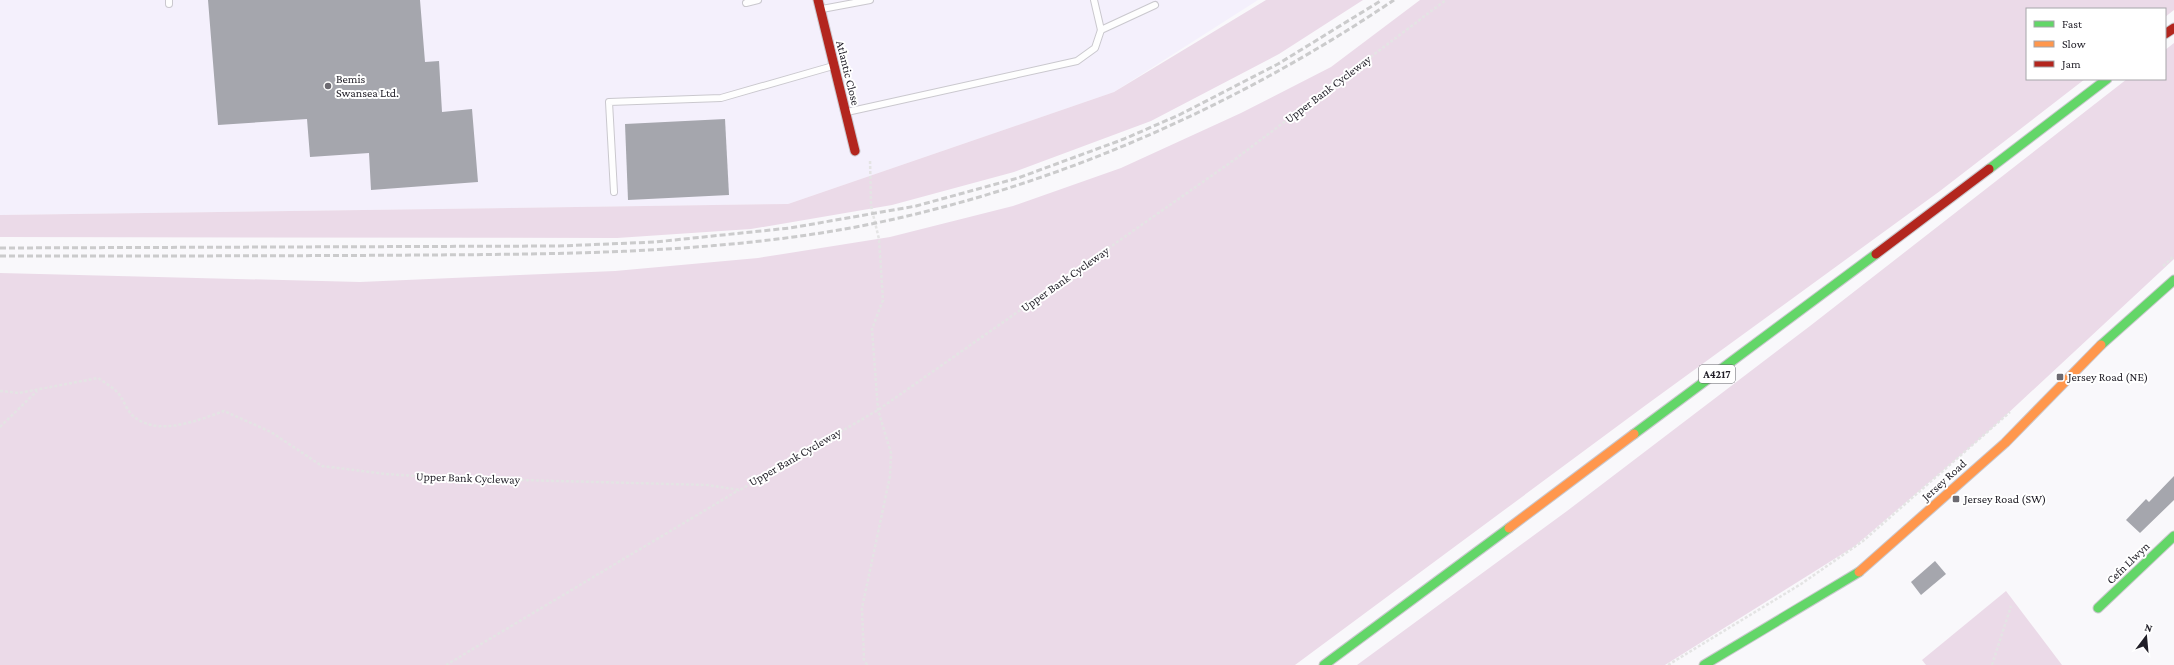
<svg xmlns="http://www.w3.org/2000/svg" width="2174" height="665" font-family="'Crimson Pro',serif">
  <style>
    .built { fill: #f4f0fc }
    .green { fill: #ebdae8 }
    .building { fill: #a5a6ad }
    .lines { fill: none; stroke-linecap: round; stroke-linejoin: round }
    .lane-casing { stroke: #cac8ce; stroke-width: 8 }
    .fast-casing { stroke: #cac8ce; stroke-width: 11 }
    .slow-casing { stroke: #cac8ce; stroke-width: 11 }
    .jam-casing { stroke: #cac8ce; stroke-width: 11 }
    .path { stroke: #e4e4e4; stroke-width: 2.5; stroke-dasharray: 3 2; stroke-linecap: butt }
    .lane { stroke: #fefefe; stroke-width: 6 }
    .fast { stroke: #63d668; stroke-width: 9 }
    .slow { stroke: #ff974d; stroke-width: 9 }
    .jam { stroke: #b3261e; stroke-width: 9 }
    .rail { stroke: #cbcbcc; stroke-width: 3; stroke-dasharray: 6 3; stroke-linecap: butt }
    .poi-dot { fill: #6c6a71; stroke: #fff; stroke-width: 1.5 }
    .labels { text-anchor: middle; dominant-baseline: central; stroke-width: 4; stroke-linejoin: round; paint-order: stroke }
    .shield { fill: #fff; stroke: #636268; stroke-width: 1 }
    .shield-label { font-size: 11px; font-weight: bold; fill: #201e27 }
    .street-label { font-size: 12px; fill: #201e27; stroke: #fff }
    .poi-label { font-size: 12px; fill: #201e27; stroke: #fff; text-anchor: start }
  </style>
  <rect width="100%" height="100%" fill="#f9f8fb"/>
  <!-- built -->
  <polygon class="built" points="0,0 1258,0 1114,92 788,204 0,215"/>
  <!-- green -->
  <g class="green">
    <polygon points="1266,0 1363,0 1279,54 1151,121 1014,172 892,205 751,229 617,238 0,237 0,215 788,204 1114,92"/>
    <polygon points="1420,0 2174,0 2174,10 2165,17 2165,9 2027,9 2027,79 2085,79 1940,191 1646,405 1295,665 0,665 0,273 360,282 615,271 758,258 890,237 1013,206 1121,168 1241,113 1331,67"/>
    <polygon points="2174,43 2174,259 1990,430 1855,546 1665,665 1357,665 1567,511 1810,326 2127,79 2165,79 2165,50"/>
    <polygon points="2006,591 2062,665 1926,665 1922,660"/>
  </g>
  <!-- building -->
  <g class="building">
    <polygon points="208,0 420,0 425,62 439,61 442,112 472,109 478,182 371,190 369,153 310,157 307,119 218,125"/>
    <polygon points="725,119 729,195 628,200 625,124"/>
    <polygon points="2174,476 2174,500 2140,533 2126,520 2146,499 2149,502"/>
    <polygon points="1935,561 1946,574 1921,595 1911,582"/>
  </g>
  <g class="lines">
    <defs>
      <g id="lane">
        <polyline points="169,0 169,4"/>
        <polyline points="746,3 758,0"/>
        <polyline points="822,9 870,0"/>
        <polyline points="1101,30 1155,5"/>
        <polyline points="847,112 1077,61 1095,48 1101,30 1094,0"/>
        <polyline points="614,192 609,102 721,98 833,66"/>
      </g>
      <g id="fast">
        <polyline points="1989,169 2107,79"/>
        <polyline points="2101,345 2174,280"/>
        <polyline points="1634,434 1876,254"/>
        <polyline points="2098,608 2174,536"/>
        <polyline points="1324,665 1509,528"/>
        <polyline points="1704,665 1859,572"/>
      </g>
      <g id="slow">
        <polyline points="1509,528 1634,434"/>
        <polyline points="1859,572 2005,443 2101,345"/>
      </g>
      <g id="jam">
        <polyline points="818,0 855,151"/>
        <polyline points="2165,34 2174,28"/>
        <polyline points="1876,254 1989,169"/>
      </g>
    </defs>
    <!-- lane casing -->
    <use href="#lane" class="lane-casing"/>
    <!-- fast casing -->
    <use href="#fast" class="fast-casing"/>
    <!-- slow casing -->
    <use href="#slow" class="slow-casing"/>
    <!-- jam casing -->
    <use href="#jam" class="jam-casing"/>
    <!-- path -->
    <g class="path">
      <polyline points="2163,266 2174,256"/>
      <path d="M0 391 19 393 98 378C104 382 111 386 116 391 123 397 125 407 131 414 155 438 196 421 224 411L271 432 322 466 386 474 445 478 708 485 740 490 878 410 1234 160 1446 0"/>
      <polyline points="0,427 37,391"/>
      <polyline points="446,665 739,490"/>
      <polyline points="867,665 864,660 862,608 890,476 891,453 878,410 872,329 883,300 879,239 871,206 870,159"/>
      <polyline points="1668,665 1801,584 1863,541 2010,412"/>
      <polyline points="1992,665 2011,606"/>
    </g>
    <!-- lane -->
    <use href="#lane" class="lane"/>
    <!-- fast -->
    <use href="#fast" class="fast"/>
    <!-- slow -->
    <use href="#slow" class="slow"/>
    <!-- jam -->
    <use href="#jam" class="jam"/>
    <!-- rail -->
    <g class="rail">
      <polyline points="0,248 559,246 655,242 790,228 916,206 1018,178 1124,139 1179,115 1278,64 1382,0"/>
      <path d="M0 256C143 256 286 256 429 255 571 254 715 253 856 227 1048 190 1232 109 1394 0"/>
    </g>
  </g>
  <!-- markers -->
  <g class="poi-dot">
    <circle cx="328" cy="86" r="4"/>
    <rect x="2056" y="373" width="8" height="8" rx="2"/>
    <rect x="1952" y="495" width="8" height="8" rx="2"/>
  </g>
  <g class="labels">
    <!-- shield labels -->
    <rect class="shield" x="1699" y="365" width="36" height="18" rx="3"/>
    <g class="shield-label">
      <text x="1717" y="374">A4217</text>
    </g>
    <!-- street labels -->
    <g class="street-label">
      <text transform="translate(848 73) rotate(76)">Atlantic Close</text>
      <text transform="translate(1328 89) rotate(-37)">Upper Bank Cycleway</text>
      <text transform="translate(1065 279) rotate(-35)">Upper Bank Cycleway</text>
      <text transform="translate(795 457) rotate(-30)">Upper Bank Cycleway</text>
      <text transform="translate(468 478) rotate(2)">Upper Bank Cycleway</text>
      <text transform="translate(1944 480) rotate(-42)">Jersey Road</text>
      <text transform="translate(2128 563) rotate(-44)">Cefn Llwyn</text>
    </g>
    <!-- poi labels -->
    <g class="poi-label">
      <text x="336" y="79">Bemis<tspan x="336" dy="14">Swansea Ltd.</tspan></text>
      <text x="2068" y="377">Jersey Road (NE)</text>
      <text x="1964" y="499">Jersey Road (SW)</text>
    </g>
  </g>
  <!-- legend -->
  <rect x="2026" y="8" width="140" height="72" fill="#ffffff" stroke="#a6a5a9"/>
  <rect x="2034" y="21" width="20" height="6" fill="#63d668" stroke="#a6a5a9"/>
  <text x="2062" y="28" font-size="12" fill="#201e27">Fast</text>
  <rect x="2034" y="41" width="20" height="6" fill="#ff974d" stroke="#a6a5a9"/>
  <text x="2062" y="48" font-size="12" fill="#201e27">Slow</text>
  <rect x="2034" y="61" width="20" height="6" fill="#b3261e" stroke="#a6a5a9"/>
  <text x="2062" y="68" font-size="12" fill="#201e27">Jam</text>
  <!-- north arrow -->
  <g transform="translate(2146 637) rotate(16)" stroke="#ffffff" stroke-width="3" paint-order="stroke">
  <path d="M0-3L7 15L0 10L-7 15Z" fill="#201e27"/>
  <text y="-6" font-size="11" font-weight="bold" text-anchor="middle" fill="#201e27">N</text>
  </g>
</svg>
